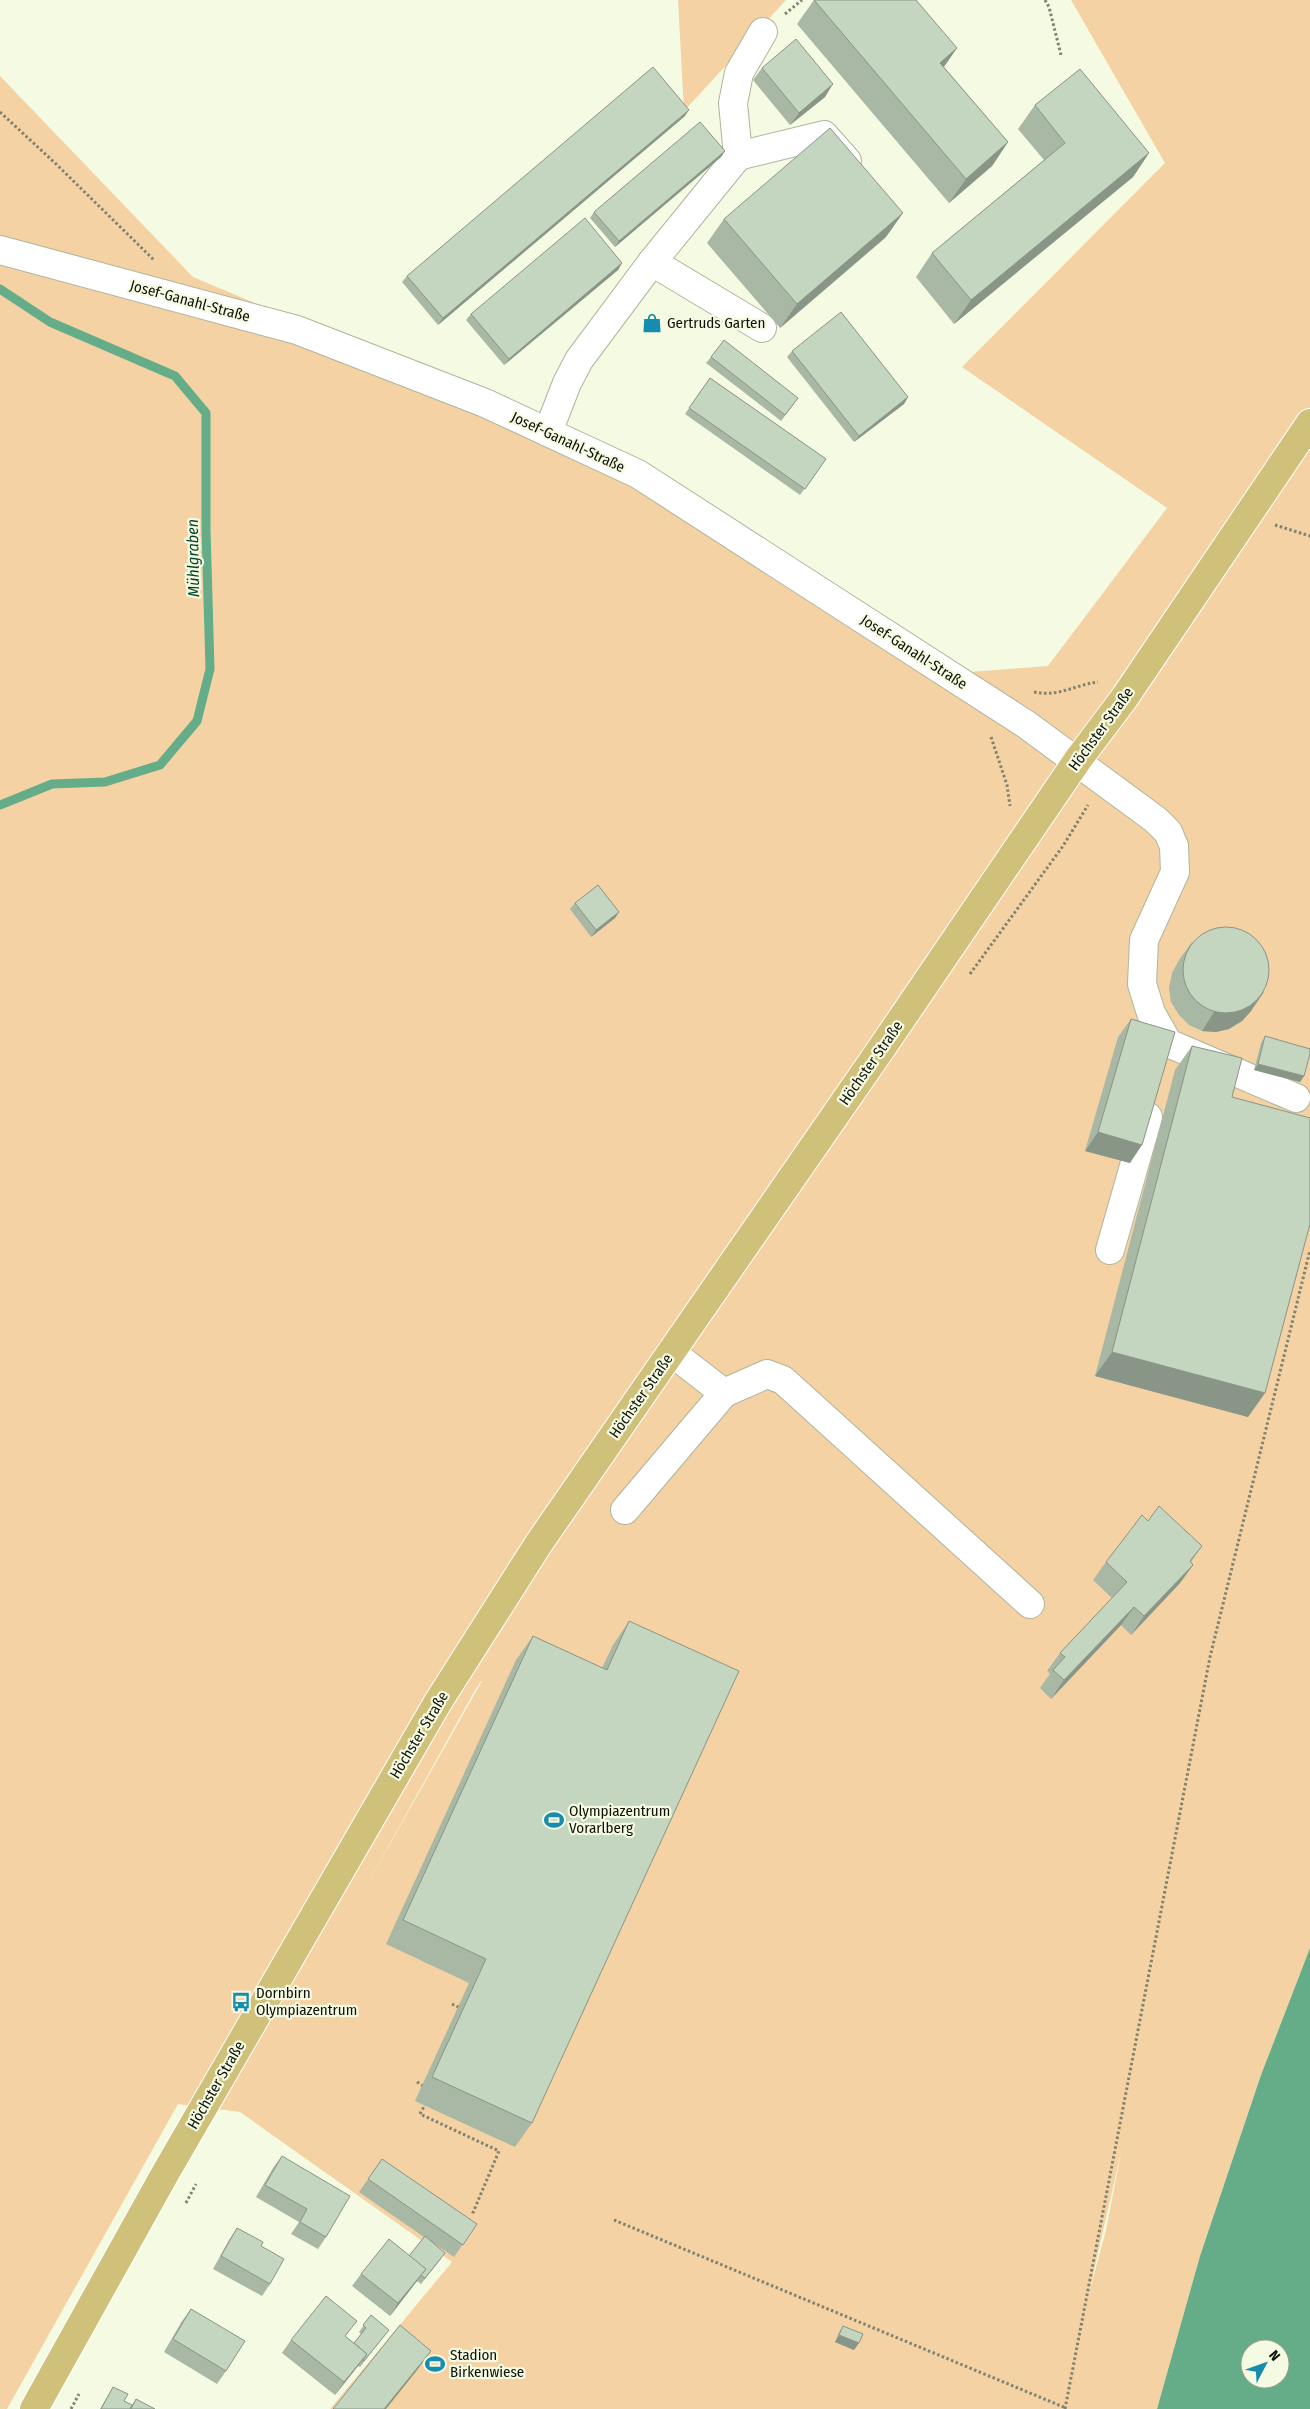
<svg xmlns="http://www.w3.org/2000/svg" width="1310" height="2409" font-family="'Fira Sans Condensed',sans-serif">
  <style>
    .green { fill: #f4d2a4; fill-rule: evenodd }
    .water { fill: #64ad88; fill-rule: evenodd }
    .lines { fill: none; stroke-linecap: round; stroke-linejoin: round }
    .stream { stroke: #64ad88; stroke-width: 9 }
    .minor-casing { stroke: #afb59d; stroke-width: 30 }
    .major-casing { stroke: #fff; stroke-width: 30 }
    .path { stroke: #7e8271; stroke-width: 3; stroke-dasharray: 2.5 2.5; stroke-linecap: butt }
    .minor { stroke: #fff; stroke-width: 28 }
    .major { stroke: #d0c17a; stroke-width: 28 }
    .wall { fill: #a9b7a5 }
    .shaded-wall { fill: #899586 }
    .building { fill: #c4d5c0; stroke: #899586 }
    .labels { text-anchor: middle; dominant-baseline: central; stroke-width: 4.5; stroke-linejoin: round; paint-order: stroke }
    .street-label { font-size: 15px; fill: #0f1108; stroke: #f5fbe2 }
    .poi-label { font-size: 15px; fill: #0f1108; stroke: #f5fbe2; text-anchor: start }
    .water-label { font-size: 16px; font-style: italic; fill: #003f27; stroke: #f5fbe2 }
  </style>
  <rect width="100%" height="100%" fill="#f5fbe2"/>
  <!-- green -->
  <g class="green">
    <polygon points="678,0 786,0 684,111"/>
    <path d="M1071 0H1310V1948L1261 2075 1200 2256 1157 2409H330L452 2262 240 2112 178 2104 7 2409H0V76L193 277 556 429 970 672 1048 666 1167 508 962 367 1165 163ZM481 1681H482L364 1890 474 1692ZM1122 2148 1106 2230 1088 2297Z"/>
  </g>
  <!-- water -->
  <path class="water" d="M1310 1948V2409H1157L1200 2256 1261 2075ZM1250 2349H1280V2379H1250Z"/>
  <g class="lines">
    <!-- stream -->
    <polyline class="stream" points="0,289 50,322 175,376 206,413 206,529 210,669 197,721 160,765 105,782 52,784 0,805"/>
    <defs>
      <g id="minor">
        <polyline points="738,156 824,135 847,161"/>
        <polyline points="0,250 297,330 485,403 638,474 1027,725 1156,820 1168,832 1174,846 1175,872 1144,940 1142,984 1151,1013 1168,1043 1296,1098"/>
        <polyline points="652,262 738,156 733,103 739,73 763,32"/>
        <polyline points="548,432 567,383 579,360 652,262 762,328"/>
        <polyline points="1110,1250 1148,1117"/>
        <polyline points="671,1352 724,1393 767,1374 783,1380 1030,1604"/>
        <polyline points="625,1510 724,1393"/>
      </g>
      <polyline id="major" points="34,2409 166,2172 438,1702 539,1543 881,1049 1077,761 1125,697 1310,423"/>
    </defs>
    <!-- minor casing -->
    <use href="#minor" class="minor-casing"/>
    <!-- major casing -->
    <use href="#major" class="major-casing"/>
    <!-- path -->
    <g class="path">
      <polyline points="1045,0 1049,7 1061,55"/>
      <polyline points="785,14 802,0"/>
      <polyline points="0,112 55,163 154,260"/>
      <polyline points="1275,525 1310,536"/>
      <path d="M1034 692C1060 697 1074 685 1098 682"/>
      <polyline points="991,737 1007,785 1010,806"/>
      <polyline points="970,974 1063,846 1088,805"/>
      <polyline points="452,2004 461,2008"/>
      <polyline points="417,2082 425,2087"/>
      <polyline points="426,2103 420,2114 499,2151 472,2215"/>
      <polyline points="186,2203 196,2184"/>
      <polyline points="614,2220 1066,2408"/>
      <polyline points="71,2409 79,2394"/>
      <polyline points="1065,2409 1210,1657 1310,1250"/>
    </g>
    <!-- minor -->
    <use href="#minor" class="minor"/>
    <!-- major -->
    <use href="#major" class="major"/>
  </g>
  <!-- wall -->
  <g class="wall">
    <polygon points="814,0 957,48 944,67 1008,142 992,166 949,203 797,24"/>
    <polygon points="762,68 825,97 790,125 753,80"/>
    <polygon points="1035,105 1149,153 1133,177 954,324 916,277 932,253 1044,160 1018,129"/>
    <polygon points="685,116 438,325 402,282 407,276"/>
    <polygon points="725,151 721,157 615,247 590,218 594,212"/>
    <polygon points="724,219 886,237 780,328 707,243"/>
    <polygon points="622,263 618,270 504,365 466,320 471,314"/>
    <polygon points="792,351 908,397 904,404 854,442 787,357"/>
    <polygon points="711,357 794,404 781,421 706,363"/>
    <polygon points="710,378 826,459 800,495 685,414"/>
    <polygon points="575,903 619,912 615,918 591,937 570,909"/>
    <polygon points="1192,942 1251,1011 1242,1021 1229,1029 1216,1032 1202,1031 1189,1025 1179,1015 1171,1002 1169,988 1172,973 1179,960"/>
    <polygon points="1131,1019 1130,1163 1085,1151 1118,1037"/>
    <polygon points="1265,1036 1304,1076 1300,1082 1254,1070 1261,1043"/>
    <polygon points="1192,1046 1232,1097 1265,1393 1248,1417 1095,1376 1175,1070"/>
    <polygon points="1148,1521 1202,1546 1191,1562 1193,1565 1180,1583 1131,1635 1121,1625 1051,1699 1040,1688 1050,1674 1047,1671 1060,1653 1112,1598 1093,1580 1106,1562"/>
    <polygon points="629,1621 532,2123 515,2147 415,2101 469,1983 386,1944 516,1660 533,1636 602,1668 613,1645"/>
    <polygon points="282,2156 326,2237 318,2249 291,2234 299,2222 256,2197 273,2168"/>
    <polygon points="382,2159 477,2224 454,2257 432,2242 441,2259 421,2284 417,2281 390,2316 352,2286 361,2274 409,2256 424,2237 359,2192"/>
    <polygon points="237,2228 261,2246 270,2284 262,2296 213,2269 229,2240"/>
    <polygon points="191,2309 226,2371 217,2384 164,2352 182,2321"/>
    <polygon points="371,2315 384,2336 360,2367 358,2366 335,2395 282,2353 291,2340 346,2337 354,2343 361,2334 359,2332"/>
    <polygon points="843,2326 854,2350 835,2342 839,2332"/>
    <polygon points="113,2387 124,2401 132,2405 136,2399 155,2409 100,2409"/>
  </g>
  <!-- shaded-wall -->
  <g class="shaded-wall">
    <polygon points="957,48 940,72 940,63"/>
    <polygon points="833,84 825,97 790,125 799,113"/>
    <polygon points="689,110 685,116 438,325 443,318"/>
    <polygon points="1008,142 992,166 949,203 966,179"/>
    <polygon points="725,151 721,157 615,247 619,241"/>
    <polygon points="1149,153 1133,177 954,324 971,300"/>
    <polygon points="903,213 886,237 780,328 797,304"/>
    <polygon points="622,263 618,270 504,365 509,359"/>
    <polygon points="908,397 904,404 854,442 859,436"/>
    <polygon points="619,912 615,918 591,937 596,930"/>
    <polygon points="1264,992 1251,1011 1242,1021 1229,1029 1216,1032 1202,1031 1214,1012"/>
    <polygon points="1258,1064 1304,1076 1300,1082 1254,1070"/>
    <polygon points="1098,1132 1142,1145 1130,1163 1085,1151"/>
    <polygon points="1112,1352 1265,1393 1248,1417 1095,1376"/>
    <polygon points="1193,1565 1180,1583 1131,1635 1144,1616"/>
    <polygon points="1134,1607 1121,1625 1051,1699 1064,1680"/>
    <polygon points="426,2269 417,2281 390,2316 398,2303"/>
    <polygon points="839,2335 859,2343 854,2350 835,2342"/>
    <polygon points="431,2351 418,2369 386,2409 384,2409"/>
    <polygon points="367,2354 358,2366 335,2395 344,2382"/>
  </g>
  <!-- building -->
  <g class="building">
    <polygon points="814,0 916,0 957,48 940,63 1008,142 966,179"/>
    <polygon points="796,39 833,84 799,113 762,68"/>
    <polygon points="653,67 689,110 443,318 407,276"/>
    <polygon points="1080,69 1149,153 971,300 932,253 1065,143 1035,105"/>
    <polygon points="700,122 725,151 619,241 594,212"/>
    <polygon points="830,128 903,213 797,304 724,219"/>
    <polygon points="585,218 622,263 509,359 471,314"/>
    <polygon points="841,312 908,397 859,436 792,351"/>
    <polygon points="724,340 798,398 785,415 711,357"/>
    <polygon points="710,378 826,459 805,489 689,408"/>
    <polygon points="598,885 619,912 596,930 575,903"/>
    <circle cx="1226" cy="970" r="43"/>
    <polygon points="1131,1019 1175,1032 1142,1145 1098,1132"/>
    <polygon points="1265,1036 1310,1049 1310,1054 1304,1076 1258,1064"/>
    <polygon points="1192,1046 1242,1058 1232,1097 1310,1118 1310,1224 1265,1393 1112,1352"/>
    <polygon points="1159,1506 1202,1546 1190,1561 1193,1565 1144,1616 1134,1607 1064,1680 1053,1670 1065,1657 1060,1653 1127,1582 1106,1562 1142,1515 1148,1521"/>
    <polygon points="629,1621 739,1671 532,2123 432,2077 486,1959 403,1920 533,1636 607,1670"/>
    <polygon points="282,2156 350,2196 326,2237 300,2222 307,2209 265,2185"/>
    <polygon points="382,2159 477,2224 463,2245 368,2179"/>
    <polygon points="237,2228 263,2242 261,2246 284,2259 270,2284 221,2256"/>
    <polygon points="425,2236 445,2253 425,2278 421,2275 426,2269 409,2256"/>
    <polygon points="389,2239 426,2269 398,2303 361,2274"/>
    <polygon points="326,2296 357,2321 345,2336 367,2354 344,2382 291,2340"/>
    <polygon points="191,2309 245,2341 226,2371 173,2339"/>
    <polygon points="371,2315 389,2330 364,2361 363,2360 367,2354 354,2343 366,2328 363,2325"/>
    <polygon points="400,2325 431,2351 384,2409 333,2409"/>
    <polygon points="843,2326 863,2334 859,2343 839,2335"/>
    <polygon points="113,2387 128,2394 124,2401 132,2405 130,2409 101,2409"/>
    <polygon points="136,2399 155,2409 131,2409"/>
  </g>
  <!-- icons -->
  <defs>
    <symbol id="shop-bare" viewBox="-9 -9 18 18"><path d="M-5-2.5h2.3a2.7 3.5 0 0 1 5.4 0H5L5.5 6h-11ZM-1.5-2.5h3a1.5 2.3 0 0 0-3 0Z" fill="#168caf" stroke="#f5fbe2" stroke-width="2.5" paint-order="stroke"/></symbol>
    <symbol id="stadium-bare" viewBox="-9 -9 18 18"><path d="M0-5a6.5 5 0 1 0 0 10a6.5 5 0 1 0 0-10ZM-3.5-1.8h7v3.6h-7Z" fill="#168caf" stroke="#f5fbe2" stroke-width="2.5" paint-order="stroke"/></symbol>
    <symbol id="bus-bare" viewBox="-9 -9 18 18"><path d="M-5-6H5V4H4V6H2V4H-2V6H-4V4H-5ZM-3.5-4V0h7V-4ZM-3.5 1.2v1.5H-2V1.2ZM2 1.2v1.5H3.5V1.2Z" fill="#168caf" stroke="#f5fbe2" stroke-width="2.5" paint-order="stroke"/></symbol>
  </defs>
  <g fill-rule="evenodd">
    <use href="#shop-bare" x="638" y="309" width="28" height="28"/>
    <use href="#stadium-bare" x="540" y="1806" width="28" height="28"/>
    <use href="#bus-bare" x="227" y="1988" width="28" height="28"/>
    <use href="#stadium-bare" x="421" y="2350" width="28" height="28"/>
  </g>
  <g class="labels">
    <!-- street labels -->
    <g class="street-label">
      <text transform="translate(190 301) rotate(15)">Josef-Ganahl-Straße</text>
      <text transform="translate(568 442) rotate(25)">Josef-Ganahl-Straße</text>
      <text transform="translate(914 652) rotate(33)">Josef-Ganahl-Straße</text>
      <text transform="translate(1101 729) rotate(-54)">Höchster Straße</text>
      <text transform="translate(871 1063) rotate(-55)">Höchster Straße</text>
      <text transform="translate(641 1396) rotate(-55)">Höchster Straße</text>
      <text transform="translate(419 1735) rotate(-59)">Höchster Straße</text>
      <text transform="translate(216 2085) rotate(-60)">Höchster Straße</text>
    </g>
    <!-- poi labels -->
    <g class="poi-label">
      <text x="667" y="323">Gertruds Garten</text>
      <text x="569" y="1811">Olympiazentrum<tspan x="569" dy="17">Vorarlberg</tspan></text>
      <text x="256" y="1993">Dornbirn<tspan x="256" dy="17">Olympiazentrum</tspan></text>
      <text x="450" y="2355">Stadion<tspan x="450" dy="17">Birkenwiese</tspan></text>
    </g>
    <!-- water labels -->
    <g class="water-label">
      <text transform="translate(193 558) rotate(-91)">Mühlgraben</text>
    </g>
  </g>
  <!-- north arrow -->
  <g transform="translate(1265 2364) rotate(49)"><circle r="24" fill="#f5fbe2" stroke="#999d8b"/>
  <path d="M0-4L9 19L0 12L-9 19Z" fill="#168caf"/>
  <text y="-8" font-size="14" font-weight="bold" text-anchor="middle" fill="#0f1108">N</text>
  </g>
</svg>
